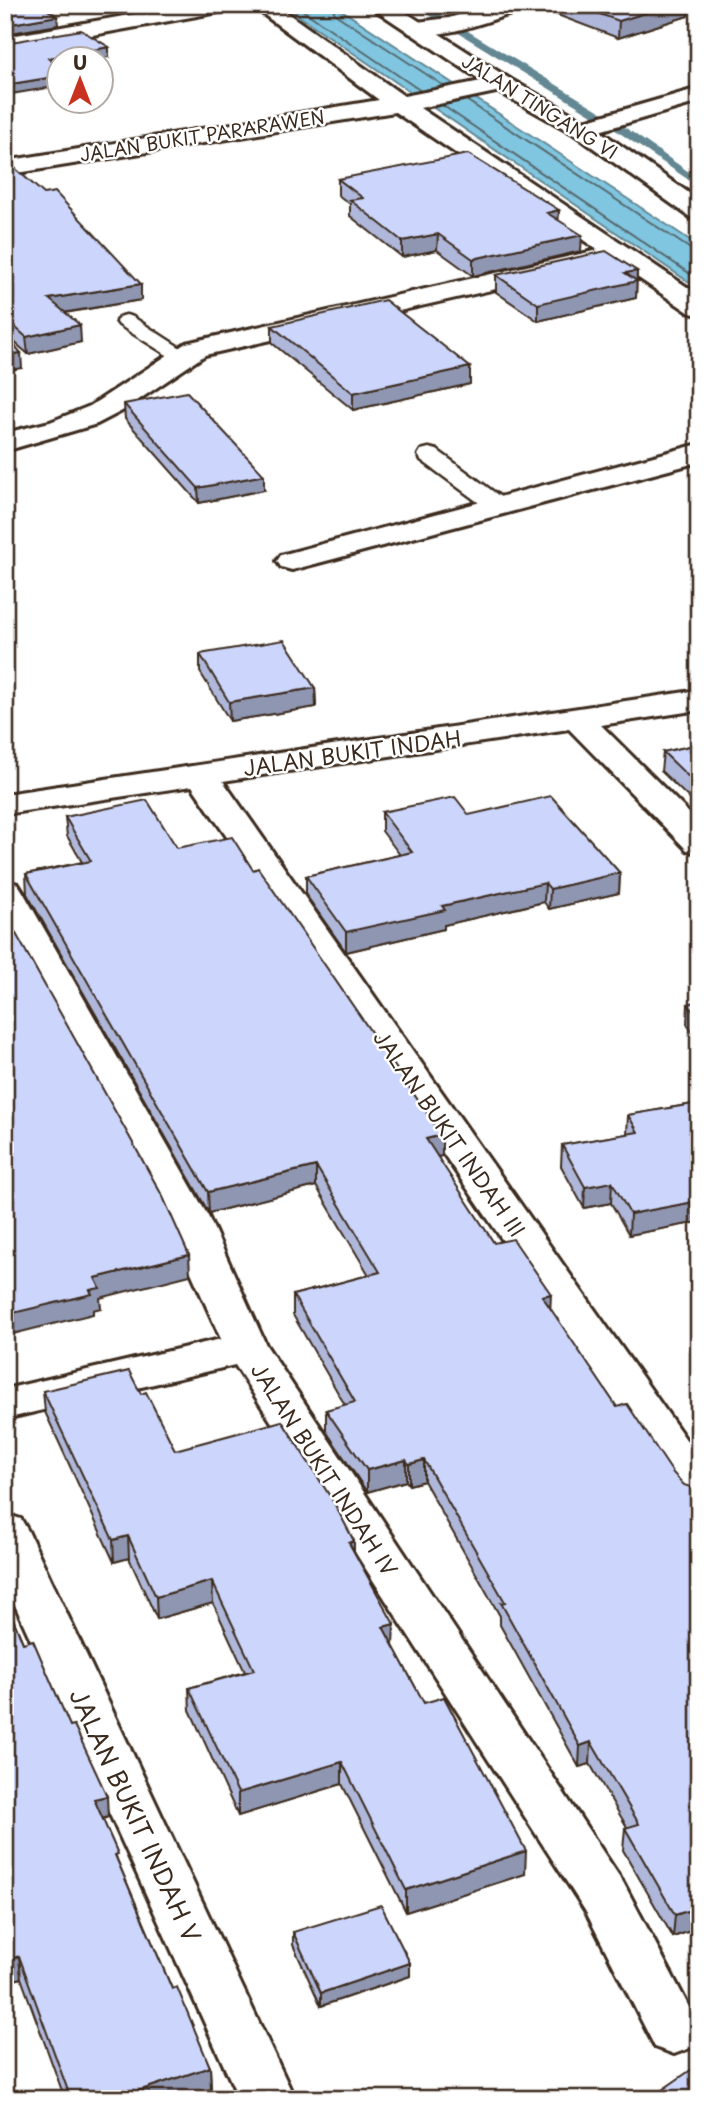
<svg xmlns="http://www.w3.org/2000/svg" width="704" height="2104" font-family="'Playpen Sans',sans-serif">
  <style>
    .water { fill: #80c6e1; stroke: #648893; stroke-width: 2 }
    .lines { fill: none; stroke-linecap: round; stroke-linejoin: round }
    .shore { stroke: #57686c; stroke-width: 2 }
    .stream { fill: #648893; fill-rule: evenodd }
    .service-casing { stroke: #3b2a1e; stroke-width: 5 }
    .minor-casing { stroke: #3b2a1e; stroke-width: 6 }
    .secondary-casing { stroke: #3b2a1e; stroke-width: 6 }
    .service { fill: #fff; fill-rule: evenodd }
    .minor { fill: #fff; fill-rule: evenodd }
    .secondary { fill: #fff; fill-rule: evenodd }
    .wall { fill: #afb8da; stroke: #3b2a1e; stroke-width: 2 }
    .shaded-wall { fill: #8f96b1; stroke: #3b2a1e; stroke-width: 2 }
    .building { fill: #ccd6fd; stroke: #3b2a1e; stroke-width: 2 }
    .labels { text-anchor: middle; dominant-baseline: central; stroke-width: 5; stroke-linejoin: round; paint-order: stroke }
    .far-street-label { font-size: 18px; fill: #3b2a1e; stroke: #fff }
    .street-label { font-size: 21px; fill: #3b2a1e; stroke: #fff }
    .near-street-label { font-size: 24px; fill: #3b2a1e; stroke: #fff }
  </style>
  <rect width="100%" height="100%" fill="#fff"/>
  <filter id="ink" filterUnits="userSpaceOnUse"><feTurbulence type="fractalNoise" baseFrequency=".0143" numOctaves="2"/><feDisplacementMap in="SourceGraphic" scale="14" xChannelSelector="R" yChannelSelector="G"/><feConvolveMatrix kernelMatrix="1 2 1 2 8 2 1 2 1" color-interpolation-filters="sRGB"/></filter>
  <g filter="url(#ink)">
    <!-- water -->
    <polygon class="water" points="283,5 334,5 699,246 699,289"/>
    <g class="lines">
      <!-- shore -->
      <g class="shore">
        <polyline points="295,5 421,91"/>
        <polyline points="332,5 335,14 444,86"/>
        <polyline points="466,100 692,250 699,251"/>
        <polyline points="442,105 699,280"/>
      </g>
      <!-- stream -->
      <polygon class="stream" points="413,5 425,5 613,119 699,179 699,187 605,123"/>
      <defs>
        <g id="service">
          <polygon points="126,315 133,317 193,356 189,360 175,360 119,325 116,321 119,317"/>
          <polygon points="429,448 437,450 506,501 509,506 506,511 490,511 421,460 418,455 421,450"/>
        </g>
        <g id="minor">
          <polygon points="186,5 235,5 232,10 224,11 5,51 5,37"/>
          <polygon points="251,5 276,5 404,96 502,77 510,79 513,84 510,89 420,108 699,295 699,315 690,313 615,262 205,355 122,411 97,424 5,451 5,433 50,422 90,406 186,343 598,250 395,112 5,175 5,161 379,100"/>
          <path d="M491 5H526L523 10C492 19 441 41 409 33L406 28 409 23 449 18Z"/>
          <polygon points="699,88 699,102 582,136 574,134 570,129 574,124"/>
          <polygon points="699,444 699,462 292,570 281,567 277,561 281,555"/>
          <polygon points="699,690 699,710 601,725 699,823 699,853 687,850 569,729 223,781 699,1458 699,1509 683,1504 192,786 5,814 5,794"/>
          <polygon points="5,881 18,884 23,892 208,1216 266,1345 623,1882 699,2026 699,2036 693,2047 674,2054 655,2047 586,1912 235,1365 5,1419 5,1389 221,1339 166,1216 5,925"/>
          <polygon points="5,1514 21,1519 28,1531 295,2099 239,2099 5,1583"/>
        </g>
        <polygon id="secondary" points="368,5 394,5 510,79 590,124 699,200 699,219 690,217 574,134 494,89"/>
      </defs>
      <!-- service casing -->
      <use href="#service" class="service-casing"/>
      <!-- minor casing -->
      <use href="#minor" class="minor-casing"/>
      <!-- secondary casing -->
      <use href="#secondary" class="secondary-casing"/>
      <!-- service -->
      <use href="#service" class="service"/>
      <!-- minor -->
      <use href="#minor" class="minor"/>
      <!-- secondary -->
      <use href="#secondary" class="secondary"/>
    </g>
    <!-- wall -->
    <g class="wall">
      <polygon points="531,5 689,5 688,16 618,38"/>
      <polygon points="5,161 141,300 65,313 81,342 28,354 5,334"/>
      <polygon points="338,179 559,210 558,220 581,251 473,276 437,250 402,257 350,216 350,204 338,195"/>
      <polygon points="637,271 636,298 538,321 496,292 496,275"/>
      <polygon points="272,326 470,384 353,410 272,343"/>
      <polygon points="124,404 264,490 199,503 125,419"/>
      <polygon points="200,654 315,688 316,707 230,721 200,672"/>
      <polygon points="699,744 699,808 661,771 663,752"/>
      <polygon points="382,812 469,815 620,873 619,893 549,909 544,902 444,925 444,929 346,952 306,895 306,876 400,855 382,831"/>
      <polygon points="65,817 177,848 442,1156 437,1157 494,1243 551,1309 699,1928 673,1937 623,1850 625,1828 627,1827 590,1764 579,1767 500,1625 500,1616 424,1481 409,1485 406,1481 367,1492 326,1431 326,1410 345,1405 293,1315 293,1295 369,1275 316,1186 209,1213 27,894 26,874 82,862 67,836"/>
      <polygon points="699,1001 699,1041 687,1024 688,1004"/>
      <polygon points="699,1103 699,1222 629,1235 611,1203 584,1208 561,1166 562,1145 627,1134 628,1115"/>
      <polygon points="43,1391 141,1394 175,1450 354,1541 354,1552 393,1646 424,1703 525,1874 406,1912 342,1784 238,1816 190,1710 189,1688 245,1672 213,1603 157,1619 129,1558 114,1562 45,1412"/>
      <polygon points="5,1600 23,1643 108,1817 103,1819 118,1862 172,1989 210,2067 211,2089 181,2099 65,2099 21,1978 5,1983"/>
      <polygon points="293,1932 410,1963 410,1976 321,2006 293,1945"/>
    </g>
    <!-- shaded-wall -->
    <g class="shaded-wall">
      <polygon points="671,5 689,5 688,16 618,38 619,21"/>
      <polygon points="57,16 58,25 5,34 5,25"/>
      <polygon points="109,47 109,57 93,60 60,60 60,66 48,68 48,58"/>
      <polygon points="60,76 60,86 5,95 5,85"/>
      <polygon points="559,210 558,226 547,213"/>
      <polygon points="438,234 437,250 402,257 402,241"/>
      <polygon points="582,235 581,251 473,276 473,259"/>
      <polygon points="637,271 636,298 538,321 538,304 625,273"/>
      <polygon points="141,284 141,300 50,315 49,299"/>
      <polygon points="80,325 81,342 28,354 26,337"/>
      <polygon points="21,353 22,368 5,371 5,355"/>
      <polygon points="470,367 470,384 353,410 353,393"/>
      <polygon points="264,475 264,490 199,503 198,488"/>
      <polygon points="315,688 316,707 230,721 229,702"/>
      <polygon points="620,873 619,893 549,909 550,889"/>
      <polygon points="545,883 544,902 444,925 444,929 346,952 346,932 442,906"/>
      <polygon points="442,1135 442,1156 425,1159 426,1139"/>
      <polygon points="316,1166 316,1186 209,1213 208,1192"/>
      <polygon points="612,1182 611,1203 584,1208 585,1187"/>
      <polygon points="699,1201 699,1222 629,1235 630,1214"/>
      <polygon points="189,1255 190,1275 100,1298 101,1308 93,1310 93,1314 5,1336 5,1315 90,1290 95,1278"/>
      <polygon points="551,1294 550,1315 542,1296"/>
      <polygon points="406,1460 406,1481 367,1492 367,1470"/>
      <polygon points="424,1460 424,1481 409,1485 409,1464"/>
      <polygon points="128,1536 129,1558 114,1562 113,1540"/>
      <polygon points="354,1541 354,1563 349,1543"/>
      <polygon points="212,1581 213,1603 157,1619 156,1597"/>
      <polygon points="394,1624 393,1646 383,1627"/>
      <polygon points="591,1742 590,1764 579,1767 580,1746"/>
      <polygon points="342,1762 342,1784 238,1816 238,1793"/>
      <polygon points="107,1796 108,1817 96,1821 94,1799"/>
      <polygon points="526,1851 525,1874 406,1912 406,1890"/>
      <polygon points="699,1907 699,1928 673,1937 675,1915"/>
      <polygon points="19,1956 21,1978 5,1983 5,1961"/>
      <polygon points="410,1963 410,1976 321,2006 321,1993"/>
      <polygon points="210,2067 211,2089 181,2099 114,2099"/>
    </g>
    <!-- building -->
    <g class="building">
      <polygon points="5,5 40,5 57,16 5,25"/>
      <polygon points="575,5 671,5 619,21"/>
      <polygon points="81,30 109,47 48,58 60,68 60,76 5,85 5,43"/>
      <polygon points="468,154 559,210 547,213 582,235 473,259 438,234 402,241 350,200 363,198 338,179"/>
      <polygon points="5,161 7,161 44,194 55,192 141,284 49,299 80,325 26,337 5,318"/>
      <polygon points="606,251 637,271 625,273 637,281 538,304 496,275"/>
      <polygon points="385,300 470,367 353,393 272,326"/>
      <polygon points="5,334 21,353 5,355"/>
      <polygon points="187,392 264,475 198,488 124,404"/>
      <polygon points="284,640 315,688 229,702 200,654"/>
      <polygon points="699,744 699,787 663,752"/>
      <polygon points="551,796 620,873 550,889 545,883 442,906 445,910 346,932 306,876 412,852 382,812 455,797 469,815"/>
      <polygon points="147,800 177,848 232,837 253,870 258,868 442,1135 426,1139 494,1243 513,1239 551,1294 542,1296 617,1407 627,1404 673,1473 684,1485 699,1490 699,1907 675,1915 625,1828 639,1824 591,1742 580,1746 501,1603 505,1602 424,1460 409,1464 406,1460 367,1470 326,1410 355,1402 293,1295 380,1272 316,1166 208,1192 26,874 91,861 65,817"/>
      <polygon points="5,914 163,1197 189,1255 95,1278 100,1288 90,1290 92,1294 5,1315"/>
      <polygon points="699,1001 699,1018 688,1004"/>
      <polygon points="699,1103 699,1201 630,1214 612,1182 585,1187 562,1145 638,1132 628,1115"/>
      <polygon points="129,1371 141,1394 146,1392 175,1450 282,1421 333,1501 354,1541 349,1543 394,1624 383,1627 424,1703 444,1697 526,1851 406,1890 342,1762 238,1793 189,1688 254,1670 212,1581 156,1597 128,1536 113,1540 43,1391"/>
      <polygon points="5,1600 23,1643 33,1640 70,1726 74,1725 107,1796 94,1799 118,1854 115,1855 172,1989 177,1987 210,2067 114,2099 71,2099 19,1956 5,1961"/>
      <polygon points="381,1905 410,1963 321,1993 293,1932"/>
      <polygon points="698,2065 699,2066 699,2099 649,2099"/>
    </g>
  </g>
  <g class="labels">
    <!-- far-street labels -->
    <g class="far-street-label">
      <text transform="translate(540 106) rotate(32)">JALAN TINGANG VI</text>
      <text transform="translate(202 135) rotate(-9)">JALAN BUKIT PARARAWEN</text>
    </g>
    <!-- street labels -->
    <g class="street-label">
      <text transform="translate(352 752) rotate(-8)">JALAN BUKIT INDAH</text>
      <text transform="translate(450 1133) rotate(55)">JALAN BUKIT INDAH III</text>
      <text transform="translate(325 1469) rotate(57)">JALAN BUKIT INDAH IV</text>
    </g>
    <!-- near-street labels -->
    <g class="near-street-label">
      <text transform="translate(136 1815) rotate(65)">JALAN BUKIT INDAH V</text>
    </g>
  </g>
  <!-- margin -->
  <rect width="704" height="2104" fill="none" stroke="#fff" stroke-width="28"/>
  <rect x="14" y="14" width="676" height="2076" fill="none" stroke="#3b2a1e" stroke-width="2.5" filter="url(#ink)"/>
  <!-- north arrow -->
  <g transform="translate(80 80)"><circle r="33" fill="#ffffff" stroke="#b1aaa5" stroke-width="2"/>
  <path d="M0-5L12 26L0 18L-12 26Z" fill="#c8321e"/>
  <text y="-10" font-size="19" font-weight="bold" text-anchor="middle" fill="#3b2a1e">U</text>
  </g>
</svg>
